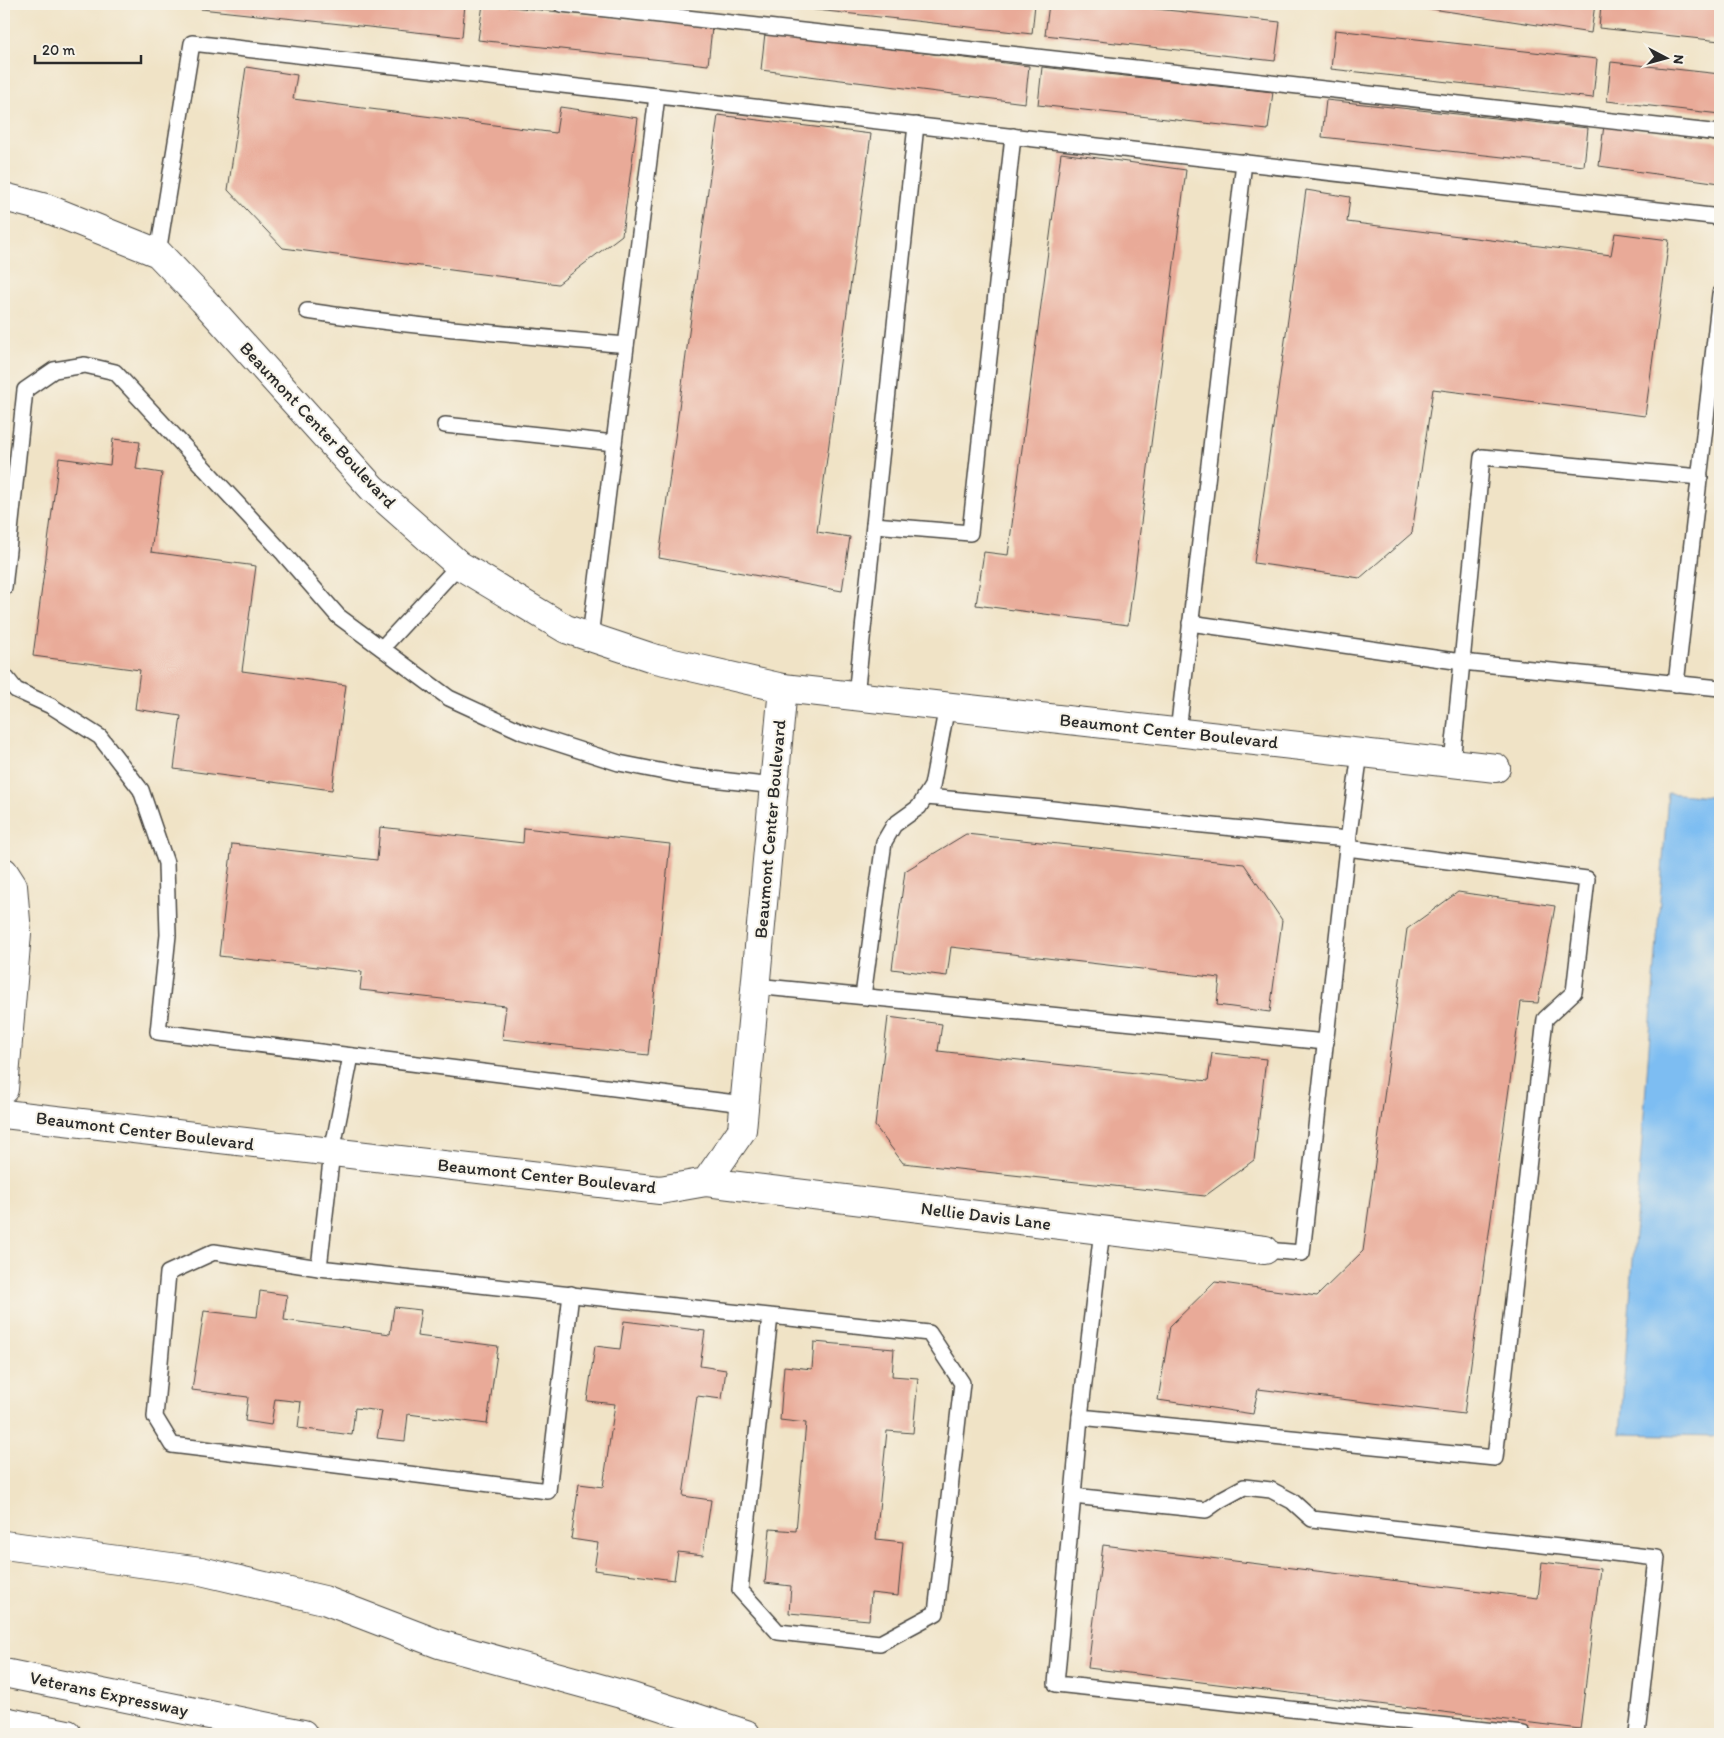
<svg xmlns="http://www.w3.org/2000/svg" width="1724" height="1738" font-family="Itim,sans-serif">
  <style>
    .water { fill: #7dbdf2; stroke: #54748e }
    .building { fill: #e9aa98 }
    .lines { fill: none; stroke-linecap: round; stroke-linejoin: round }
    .lane-casing { stroke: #494742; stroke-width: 18 }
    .street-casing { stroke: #494742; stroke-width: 30 }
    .highway-casing { stroke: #494742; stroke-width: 30 }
    .lane { stroke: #fff; stroke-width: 15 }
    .street { stroke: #fff; stroke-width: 28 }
    .highway { stroke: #fff; stroke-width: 28 }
    .labels { text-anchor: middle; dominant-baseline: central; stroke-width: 4; stroke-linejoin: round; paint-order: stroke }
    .street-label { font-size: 18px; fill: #2b2b2b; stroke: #f7f3e8 }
  </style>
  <rect width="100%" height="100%" fill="#f7f3e8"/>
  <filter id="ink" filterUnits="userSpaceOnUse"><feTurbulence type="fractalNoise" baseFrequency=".02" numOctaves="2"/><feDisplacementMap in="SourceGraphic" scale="10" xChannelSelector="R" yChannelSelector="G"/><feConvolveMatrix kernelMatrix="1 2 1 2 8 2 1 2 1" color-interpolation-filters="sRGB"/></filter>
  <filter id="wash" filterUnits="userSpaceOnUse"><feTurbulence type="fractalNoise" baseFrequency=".0096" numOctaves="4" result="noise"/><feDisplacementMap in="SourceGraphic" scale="20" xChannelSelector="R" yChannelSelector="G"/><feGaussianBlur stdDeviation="1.12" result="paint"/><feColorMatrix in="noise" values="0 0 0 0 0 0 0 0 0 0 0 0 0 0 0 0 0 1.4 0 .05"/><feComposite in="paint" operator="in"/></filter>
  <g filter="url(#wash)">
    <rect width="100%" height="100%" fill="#f0e3c6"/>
    <!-- water -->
    <polygon class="water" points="1668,793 1720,798 1720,1436 1620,1434"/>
    <g id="blocks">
      <!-- building -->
      <g class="building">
        <polygon points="202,4 465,4 462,37 201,9"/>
        <polygon points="483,4 712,28 708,65 478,40"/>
        <polygon points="772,4 1035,4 1032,34 772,5"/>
        <polygon points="1049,4 1109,4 1280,22 1275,61 1045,35"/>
        <polygon points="1399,4 1595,4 1591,33"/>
        <polygon points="1601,4 1720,4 1720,41 1599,28"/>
        <polygon points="1335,30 1597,59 1593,98 1331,69"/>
        <polygon points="765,33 1029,66 1025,103 761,70"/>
        <polygon points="1611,62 1720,74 1720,114 1607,101"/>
        <polygon points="246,67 297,75 293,99 556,133 560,107 638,118 622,235 558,284 283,248 228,190"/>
        <polygon points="1042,67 1273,92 1268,130 1038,105"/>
        <polygon points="1326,100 1588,128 1584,166 1322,137"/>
        <polygon points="718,115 871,134 817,532 850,537 842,591 659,558"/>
        <polygon points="1604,125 1720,142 1720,183 1599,166"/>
        <polygon points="1061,153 1186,170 1128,625 976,605 984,552 1008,555"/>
        <polygon points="1306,190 1350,197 1347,222 1611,255 1615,233 1669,240 1645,416 1433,389 1412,533 1360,578 1254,563"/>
        <polygon points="113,439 140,442 136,469 162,473 151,552 256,566 242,671 346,685 332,790 174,769 181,716 135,709 140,670 33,656 59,458 110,465"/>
        <polygon points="380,827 523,843 524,828 670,844 648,1055 502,1039 506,1006 360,990 362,972 219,956 232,844 377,860"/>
        <polygon points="966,834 1244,864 1282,920 1270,1012 1217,1005 1220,978 951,947 947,976 892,969 905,871"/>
        <polygon points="1458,892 1555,906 1538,1003 1521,1002 1464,1414 1258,1389 1253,1414 1158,1400 1170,1326 1215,1282 1317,1296 1363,1251 1407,929"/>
        <polygon points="888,1017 942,1024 938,1051 1208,1081 1212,1053 1266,1059 1254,1160 1205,1196 903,1163 875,1126"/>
        <polygon points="260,1291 287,1295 284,1320 390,1334 394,1307 421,1310 417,1336 498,1346 487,1424 408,1414 405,1441 377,1438 382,1411 355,1408 352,1435 298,1428 301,1402 275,1399 271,1425 245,1421 248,1397 192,1390 204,1311 257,1317"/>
        <polygon points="624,1321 705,1331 700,1366 726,1370 722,1399 697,1396 683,1496 711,1500 703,1555 678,1552 674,1580 594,1570 598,1543 571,1539 579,1484 603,1487 615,1404 587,1401 595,1346 620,1349"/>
        <polygon points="814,1342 894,1349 892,1376 918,1378 913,1433 887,1431 876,1539 903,1542 898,1596 871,1593 869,1620 789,1613 791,1586 765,1583 770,1529 796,1531 806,1423 780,1420 784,1366 812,1369"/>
        <polygon points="1103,1545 1538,1598 1542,1562 1600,1569 1580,1729 1088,1668"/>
      </g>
    </g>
  </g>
  <g filter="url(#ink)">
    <use href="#blocks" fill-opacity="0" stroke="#494742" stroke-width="1"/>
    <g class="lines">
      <defs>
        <g id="lane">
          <polyline points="561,4 1720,133"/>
          <polyline points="158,253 192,43 1720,217"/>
          <path d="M307 311C413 327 519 335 626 345"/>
          <polyline points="445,425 614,443"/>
          <polyline points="874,525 970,533 1013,136"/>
          <polyline points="4,588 25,390 54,370 85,365 115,372 284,554 338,616 449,698 523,732 619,763 685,776 774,786"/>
          <polyline points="1190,623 1462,662 1482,457 1700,477"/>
          <polyline points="590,637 657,96"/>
          <polyline points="382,648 459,565"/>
          <polyline points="4,675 16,690 51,706 100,737 141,790 166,863 168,935 158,1032 744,1104"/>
          <polyline points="1676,684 1720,294"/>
          <polyline points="856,696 916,125"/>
          <polyline points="1178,732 1244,162"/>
          <polyline points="1452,763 1462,662 1720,688"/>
          <path d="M925 797C1067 809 1207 827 1349 839"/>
          <polyline points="755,986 1326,1042"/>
          <polyline points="863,996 884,842 894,825 919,807 932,786 947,706"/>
          <polyline points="351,1056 332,1152 319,1268 929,1333 962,1383 936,1613 880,1643 778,1632 740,1590 770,1316"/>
          <polyline points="1102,1230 1080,1417 1495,1458 1545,1019 1574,992 1587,879 1347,848 1360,753"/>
          <polyline points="1265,1250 1302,1253 1347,848"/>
          <polyline points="319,1268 214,1252 168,1273 155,1417 172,1445 548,1491 571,1294"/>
          <polyline points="1080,1417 1056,1684 1523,1734"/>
          <polyline points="1073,1496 1206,1510 1220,1500 1244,1487 1271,1490 1292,1501 1312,1519 1657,1558 1637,1734"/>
        </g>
        <g id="street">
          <polyline points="4,197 46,208 158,253 203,300 372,488 459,565 566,629 656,659 783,688 1496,768"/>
          <polyline points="4,872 13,886 17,933 4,1089"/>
          <polyline points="4,1114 660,1190 706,1182 742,1130 783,688"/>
          <polyline points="706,1182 1265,1250"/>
        </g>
        <g id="highway">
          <polyline points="4,1545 201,1571 324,1600 439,1644 632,1697 746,1734"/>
          <polyline points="4,1673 303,1734"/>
          <polyline points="4,1721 67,1734"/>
        </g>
      </defs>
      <!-- lane casing -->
      <use href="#lane" class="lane-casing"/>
      <!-- street casing -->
      <use href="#street" class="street-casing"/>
      <!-- highway casing -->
      <use href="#highway" class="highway-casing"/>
      <!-- lane -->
      <use href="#lane" class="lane"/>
      <!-- street -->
      <use href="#street" class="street"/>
      <!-- highway -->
      <use href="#highway" class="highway"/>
    </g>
  </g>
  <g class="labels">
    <!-- street labels -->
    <g class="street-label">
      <text transform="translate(318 425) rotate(47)">Beaumont Center Boulevard</text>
      <text transform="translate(1169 731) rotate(6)">Beaumont Center Boulevard</text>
      <text transform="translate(770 829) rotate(-85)">Beaumont Center Boulevard</text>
      <text transform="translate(145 1131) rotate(7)">Beaumont Center Boulevard</text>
      <text transform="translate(547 1176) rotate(6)">Beaumont Center Boulevard</text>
      <text transform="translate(986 1216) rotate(7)">Nellie Davis Lane</text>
      <text transform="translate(109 1694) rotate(12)">Veterans Expressway</text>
    </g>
  </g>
  <!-- margin -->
  <rect width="1724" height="1738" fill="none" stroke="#f7f3e8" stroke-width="20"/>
  <!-- north arrow -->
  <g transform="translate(1666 58) rotate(96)" stroke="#f7f3e8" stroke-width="4" paint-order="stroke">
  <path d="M0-4L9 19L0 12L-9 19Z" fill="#2b2b2b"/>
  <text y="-8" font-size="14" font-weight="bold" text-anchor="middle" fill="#2b2b2b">N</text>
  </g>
  <!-- scale -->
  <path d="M35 55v8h106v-8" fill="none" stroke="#2b2b2b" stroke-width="2.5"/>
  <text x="42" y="55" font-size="15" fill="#2b2b2b" stroke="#f7f3e8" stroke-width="4" paint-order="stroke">20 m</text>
</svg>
